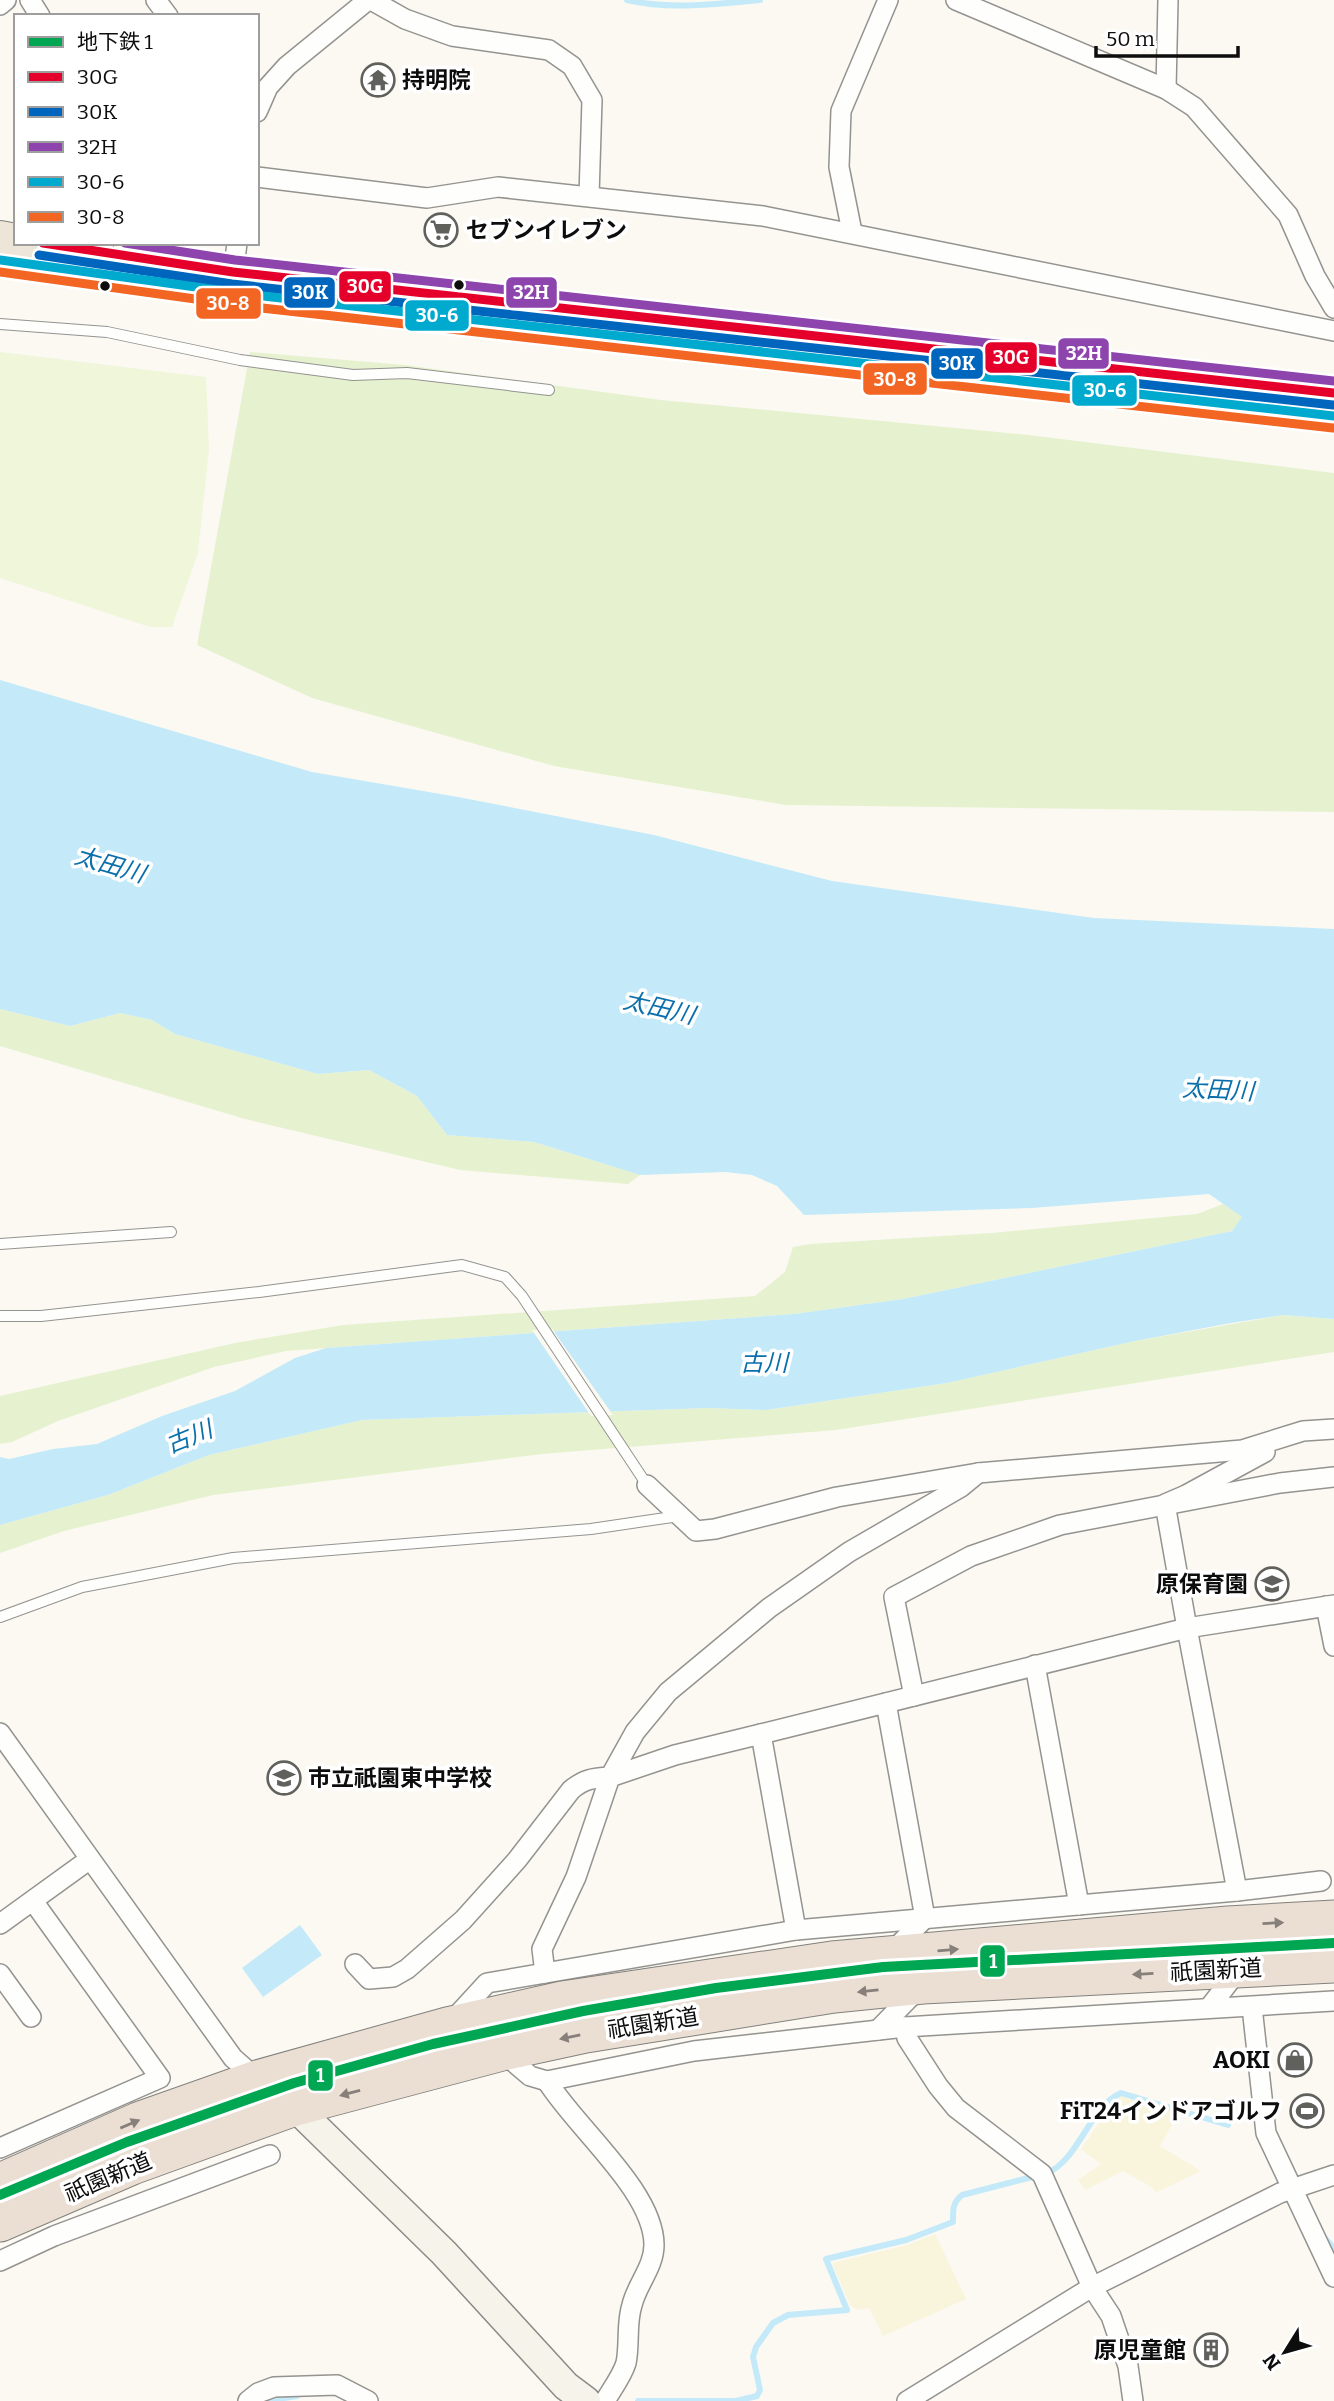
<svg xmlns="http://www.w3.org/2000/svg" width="1334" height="2401" font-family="Bitter,'Noto Sans JP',serif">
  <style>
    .farmland { fill: #f9f5dd }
    .green { fill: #e6f2cf }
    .pitch { fill: #f0f6da }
    .water { fill: #c4eaf9 }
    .pier { fill: #fbf9f2 }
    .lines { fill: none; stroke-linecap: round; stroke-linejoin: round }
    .stream { stroke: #c4eaf9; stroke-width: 6 }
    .lane-casing { stroke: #949390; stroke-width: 12 }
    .street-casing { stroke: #949390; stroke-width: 22 }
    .secondary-casing { stroke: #8b8a87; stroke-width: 31 }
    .primary-casing { stroke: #81817d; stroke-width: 34 }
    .highway-casing { stroke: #81817d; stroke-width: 39 }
    .lane { stroke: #fefefd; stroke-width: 10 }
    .street { stroke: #fefefd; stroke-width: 19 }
    .secondary { stroke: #f5f3ea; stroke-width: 28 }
    .primary { stroke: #ede6d8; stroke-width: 32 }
    .highway { stroke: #ebded3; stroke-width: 37 }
    .bus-1-casing { stroke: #fff; stroke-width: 14 }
    .bus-2-casing { stroke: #fff; stroke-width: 14 }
    .bus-3-casing { stroke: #fff; stroke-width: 14 }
    .bus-4-casing { stroke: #fff; stroke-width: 14 }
    .bus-5-casing { stroke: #fff; stroke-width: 14 }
    .bus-1 { stroke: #e4002b; stroke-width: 9 }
    .bus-2 { stroke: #0065bd; stroke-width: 9 }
    .bus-3 { stroke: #8e44ad; stroke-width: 9 }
    .bus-4 { stroke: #00a9ce; stroke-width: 9 }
    .bus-5 { stroke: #f26522; stroke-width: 9 }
    .metro-1-casing { stroke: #fff; stroke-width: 16 }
    .metro-1 { stroke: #00a651; stroke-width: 10 }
    .oneway { fill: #87807a }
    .bus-dot { fill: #0d0d0d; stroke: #fff; stroke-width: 2.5 }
    .labels { text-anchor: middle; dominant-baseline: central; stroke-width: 7; stroke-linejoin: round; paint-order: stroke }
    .poi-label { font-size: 23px; font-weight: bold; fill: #0d0d0d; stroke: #fff; text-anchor: end }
    .street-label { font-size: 23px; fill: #0d0d0d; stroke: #fff }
    .water-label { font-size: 24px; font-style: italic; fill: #0b6fab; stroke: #fff }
    .line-badge { stroke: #fff; stroke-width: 2.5 }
    .badge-label { font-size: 19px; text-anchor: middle; font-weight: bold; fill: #fff }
  </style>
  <rect width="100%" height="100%" fill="#fbf9f2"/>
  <!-- farmland -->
  <g class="farmland">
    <polygon points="1135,2093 1178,2114 1160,2146 1201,2171 1155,2193 1153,2188 1123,2171 1085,2190 1078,2180 1101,2164 1081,2149 1115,2100 1123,2094"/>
    <polygon points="935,2234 966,2299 883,2336 869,2308 858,2310 850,2305 832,2263 907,2245"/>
  </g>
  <!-- green -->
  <g class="green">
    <polygon points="250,352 405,365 661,400 1029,435 1334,473 1334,812 786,805 554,766 312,698 197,645"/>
    <polygon points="0,1009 70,1026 120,1013 152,1020 175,1034 318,1074 369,1070 417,1096 447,1135 534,1142 640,1175 628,1184 460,1170 245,1119 0,1046"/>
    <polygon points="1223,1204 1243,1217 1232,1231 903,1299 794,1314 286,1351 214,1367 58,1421 12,1442 0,1444 0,1396 235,1343 343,1325 755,1296 785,1272 793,1247 810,1244 992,1233 1197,1214"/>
    <polygon points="1283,1315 1334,1319 1334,1352 836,1430 542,1454 213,1495 64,1531 0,1553 0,1525 108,1495 209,1455 362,1420 708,1408 766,1410 947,1383 1135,1341"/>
  </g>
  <!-- pitch -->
  <polygon class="pitch" points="0,352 206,377 209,449 198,553 172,627 150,627 0,578"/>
  <!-- water -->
  <g class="water">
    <polygon points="0,680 312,772 458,797 654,835 832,881 1094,918 1334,929 1334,1319 1283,1315 1231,1323 1135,1341 947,1383 766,1410 708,1408 362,1420 209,1455 108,1495 0,1525 0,1457 9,1459 53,1449 97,1444 162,1416 235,1391 295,1358 326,1348 794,1314 903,1299 1232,1231 1242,1217 1209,1194 1032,1208 804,1215 777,1186 752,1175 725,1172 640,1175 534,1142 447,1135 417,1096 369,1070 318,1074 175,1034 152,1020 120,1013 70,1026 0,1009"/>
    <polygon points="300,1925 322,1955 263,1997 242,1968"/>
  </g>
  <!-- pier -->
  <polygon class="pier" points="552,1329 613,1415 591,1416 532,1330"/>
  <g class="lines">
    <!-- stream -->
    <g class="stream">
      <path d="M627 0C670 10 716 4 760 0"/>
      <path d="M1046 2174C1080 2159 1089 2107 1121 2093L1228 2125"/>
      <polyline points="1323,2236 1334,2248"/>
      <polyline points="265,2401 297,2396"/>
      <path d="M638 2401H736L757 2396 760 2390 753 2357 756 2347 773 2323 788 2315 847 2310 826 2259 906 2240 953 2222C953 2211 952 2203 962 2195L1036 2176"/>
    </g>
    <defs>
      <g id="lane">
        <polyline points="0,324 107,332 240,360 353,375 407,373 549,390"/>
        <polyline points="0,1244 171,1232"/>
        <polyline points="0,1316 41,1316 259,1292 462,1265 505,1277 522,1296 647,1485"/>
        <polyline points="0,1617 82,1587 233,1558 591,1529 679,1516"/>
      </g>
      <g id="street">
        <polyline points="30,0 40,16"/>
        <polyline points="156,0 168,16"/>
        <polyline points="371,0 405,19 452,36 549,50 572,66 592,100 589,196"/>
        <polyline points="956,0 1166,89 1194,107 1288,215 1315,276 1334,308"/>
        <polyline points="0,5 6,0"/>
        <polyline points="1166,89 1168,0"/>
        <polyline points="257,112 268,87 287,66 368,0"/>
        <polyline points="257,177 427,198 498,187 763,216 1334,331"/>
        <polyline points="852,232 839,167 841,111 888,0"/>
        <polyline points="231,292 237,243"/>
        <polyline points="647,1485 696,1531 715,1529 837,1497 978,1473 1242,1450 1303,1431 1334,1429"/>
        <polyline points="1326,1606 1334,1646"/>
        <polyline points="1035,1665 1079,1905"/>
        <polyline points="914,1696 894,1597 971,1556 1060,1525 1280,1483 1334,1477"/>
        <polyline points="886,1703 925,1918 891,1953"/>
        <polyline points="0,1733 233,2058 257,2079"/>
        <polyline points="1237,1891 1187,1628 1165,1504 1186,1495 1265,1452"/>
        <polyline points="0,1924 90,1859"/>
        <polyline points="796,1930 761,1734 1187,1628 1334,1605"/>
        <path d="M355 1964 369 1979 393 1977 407 1969 463 1920 517 1860 571 1790C584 1779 593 1778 610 1777L635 1732 668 1692 769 1608 849 1552 961 1487 978 1473"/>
        <polyline points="545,1973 542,1949 576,1877 610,1777 675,1755 761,1734"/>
        <polyline points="0,1974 31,2017"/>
        <polyline points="1252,2007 1266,2133 1334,2277"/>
        <polyline points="1209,2008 1239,1969"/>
        <polyline points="453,2020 487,1983 796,1930 1237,1891 1321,1881"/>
        <polyline points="905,2027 907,2038 938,2086 956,2108 1042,2174 1092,2287 1111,2316 1128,2366 1133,2401"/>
        <polyline points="878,2030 919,1988"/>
        <polyline points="502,2052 530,2076 547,2081 694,2051 905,2027 1333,2001"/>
        <path d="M547 2081C576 2128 654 2191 654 2245 654 2267 637 2284 632 2305 626 2323 630 2344 626 2363 622 2376 612 2389 605 2401"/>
        <polyline points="0,2148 160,2078 33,1901"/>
        <polyline points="0,2261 54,2236 270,2155"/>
        <polyline points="248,2401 258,2393 274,2387 337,2385 368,2401"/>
        <polyline points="907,2401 1092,2287 1280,2193 1334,2175"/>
      </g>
      <polyline id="secondary" points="257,2079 295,2107 444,2253 566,2386 586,2401"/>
      <g id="primary">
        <polyline points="0,237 16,240"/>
        <polyline points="41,243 98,252"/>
        <polyline points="0,260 254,295 1187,401 1334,416"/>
        <polyline points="768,331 1334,393"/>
      </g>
      <g id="highway">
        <polyline points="0,2182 138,2121 257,2079 447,2026 562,2000 832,1960 1228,1925 1334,1919"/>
        <polyline points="0,2223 132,2166 295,2107 502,2052 586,2034 834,1994 923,1985 1334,1964"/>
      </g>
    </defs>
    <!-- lane casing -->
    <use href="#lane" class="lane-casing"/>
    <!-- street casing -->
    <use href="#street" class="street-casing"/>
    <!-- secondary casing -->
    <use href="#secondary" class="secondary-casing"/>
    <!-- primary casing -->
    <use href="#primary" class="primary-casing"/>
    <!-- highway casing -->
    <use href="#highway" class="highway-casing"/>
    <!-- lane -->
    <use href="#lane" class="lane"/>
    <!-- street -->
    <use href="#street" class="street"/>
    <!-- secondary -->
    <use href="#secondary" class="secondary"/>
    <!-- primary -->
    <use href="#primary" class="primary"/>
    <!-- highway -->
    <use href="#highway" class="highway"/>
    <defs>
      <polyline id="bus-1" points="43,243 233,272 1334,393"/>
      <polyline id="bus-2" points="39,255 232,284 1333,405"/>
      <polyline id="bus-3" points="125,243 235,260 1334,381"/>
      <polyline id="bus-4" points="0,260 254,295 1334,416"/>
      <polyline id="bus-5" points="0,272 253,307 1333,428"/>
    </defs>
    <!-- bus-1 casing -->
    <use href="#bus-1" class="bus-1-casing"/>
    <!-- bus-2 casing -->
    <use href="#bus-2" class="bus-2-casing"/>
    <!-- bus-3 casing -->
    <use href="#bus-3" class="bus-3-casing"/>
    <!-- bus-4 casing -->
    <use href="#bus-4" class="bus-4-casing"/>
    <!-- bus-5 casing -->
    <use href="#bus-5" class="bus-5-casing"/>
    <!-- bus-1 -->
    <use href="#bus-1" class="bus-1"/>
    <!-- bus-2 -->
    <use href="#bus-2" class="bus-2"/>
    <!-- bus-3 -->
    <use href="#bus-3" class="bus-3"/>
    <!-- bus-4 -->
    <use href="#bus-4" class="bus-4"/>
    <!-- bus-5 -->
    <use href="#bus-5" class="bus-5"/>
    <defs>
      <polyline id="metro-1" points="0,2195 127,2142 294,2083 433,2044 583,2011 716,1988 883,1967 1334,1943"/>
    </defs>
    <!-- metro-1 casing -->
    <use href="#metro-1" class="metro-1-casing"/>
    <!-- metro-1 -->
    <use href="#metro-1" class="metro-1"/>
  </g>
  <!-- one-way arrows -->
  <defs><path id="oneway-solid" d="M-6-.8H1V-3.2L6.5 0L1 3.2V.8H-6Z" transform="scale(1.75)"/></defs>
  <g class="oneway">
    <use href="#oneway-solid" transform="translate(1273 1923) rotate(-3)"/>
    <use href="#oneway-solid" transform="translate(948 1950) rotate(-5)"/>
    <use href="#oneway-solid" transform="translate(1143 1974) rotate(177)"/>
    <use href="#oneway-solid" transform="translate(868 1991) rotate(174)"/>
    <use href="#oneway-solid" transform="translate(570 2037) rotate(168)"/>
    <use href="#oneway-solid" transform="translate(350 2093) rotate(165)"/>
    <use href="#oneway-solid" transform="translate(130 2124) rotate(-23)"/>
  </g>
  <!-- icons -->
  <defs>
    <symbol id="temple-ring" viewBox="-11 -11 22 22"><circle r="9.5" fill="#fff" stroke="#60605d" stroke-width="1.5"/><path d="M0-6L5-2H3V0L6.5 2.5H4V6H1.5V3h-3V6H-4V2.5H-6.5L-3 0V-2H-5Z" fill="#60605d"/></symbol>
    <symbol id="supermarket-ring" viewBox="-11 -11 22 22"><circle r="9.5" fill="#fff" stroke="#60605d" stroke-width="1.5"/><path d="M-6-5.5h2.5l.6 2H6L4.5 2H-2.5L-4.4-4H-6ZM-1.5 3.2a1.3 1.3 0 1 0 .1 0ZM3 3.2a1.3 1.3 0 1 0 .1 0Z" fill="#60605d"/></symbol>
    <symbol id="school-ring" viewBox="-11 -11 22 22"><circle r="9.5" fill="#fff" stroke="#60605d" stroke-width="1.5"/><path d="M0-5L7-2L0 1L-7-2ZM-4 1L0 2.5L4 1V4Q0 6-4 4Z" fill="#60605d"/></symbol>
    <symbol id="shop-ring" viewBox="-11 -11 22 22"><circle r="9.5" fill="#fff" stroke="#60605d" stroke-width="1.5"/><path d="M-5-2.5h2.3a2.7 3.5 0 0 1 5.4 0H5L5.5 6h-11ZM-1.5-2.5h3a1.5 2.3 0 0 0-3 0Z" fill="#60605d"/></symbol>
    <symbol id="stadium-ring" viewBox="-11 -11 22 22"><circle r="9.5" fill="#fff" stroke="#60605d" stroke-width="1.5"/><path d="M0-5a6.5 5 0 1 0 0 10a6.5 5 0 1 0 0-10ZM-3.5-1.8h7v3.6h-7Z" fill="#60605d"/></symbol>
    <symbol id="building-ring" viewBox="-11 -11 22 22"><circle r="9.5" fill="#fff" stroke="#60605d" stroke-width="1.5"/><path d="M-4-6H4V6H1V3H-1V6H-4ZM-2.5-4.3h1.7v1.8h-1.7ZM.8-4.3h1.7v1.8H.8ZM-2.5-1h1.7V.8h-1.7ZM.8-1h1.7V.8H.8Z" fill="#60605d"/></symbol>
  </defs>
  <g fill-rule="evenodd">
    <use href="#temple-ring" x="359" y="61" width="38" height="38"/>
    <use href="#supermarket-ring" x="422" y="211" width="38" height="38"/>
    <use href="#school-ring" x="1253" y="1565" width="38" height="38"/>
    <use href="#school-ring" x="265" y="1759" width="38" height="38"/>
    <use href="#shop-ring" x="1276" y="2041" width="38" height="38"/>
    <use href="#stadium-ring" x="1288" y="2092" width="38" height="38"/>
    <use href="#building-ring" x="1192" y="2331" width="38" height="38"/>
  </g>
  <!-- markers -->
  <g class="bus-dot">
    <circle cx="459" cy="285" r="6"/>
    <circle cx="105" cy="286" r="6"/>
  </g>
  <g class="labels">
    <!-- poi labels -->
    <g class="poi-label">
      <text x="402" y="80" text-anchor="start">持明院</text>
      <text x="466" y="230" text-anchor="start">セブンイレブン</text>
      <text x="1248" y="1584">原保育園</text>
      <text x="308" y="1778" text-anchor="start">市立祇園東中学校</text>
      <text x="1270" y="2060">AOKI</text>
      <text x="1282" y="2111">FiT24インドアゴルフ</text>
      <text x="1186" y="2350">原児童館</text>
    </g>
    <!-- street labels -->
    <g class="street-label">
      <text transform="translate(1216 1970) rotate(-3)">祇園新道</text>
      <text transform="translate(653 2023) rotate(-9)">祇園新道</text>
      <text transform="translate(108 2177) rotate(-23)">祇園新道</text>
    </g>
    <!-- water labels -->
    <g class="water-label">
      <text transform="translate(110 865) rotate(16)">太田川</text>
      <text transform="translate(659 1008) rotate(13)">太田川</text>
      <text transform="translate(1218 1090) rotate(3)">太田川</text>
      <text x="764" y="1363">古川</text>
      <text transform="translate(189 1437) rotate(-22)">古川</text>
    </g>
  </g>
  <g class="line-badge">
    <rect x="338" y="270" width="54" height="33" rx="7" fill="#e4002b"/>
    <rect x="283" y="276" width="53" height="33" rx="7" fill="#0065bd"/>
    <rect x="505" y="276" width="53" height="33" rx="7" fill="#8e44ad"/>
    <rect x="195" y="287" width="67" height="33" rx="7" fill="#f26522"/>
    <rect x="404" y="299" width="66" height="33" rx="7" fill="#00a9ce"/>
    <rect x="1057" y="337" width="53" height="33" rx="7" fill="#8e44ad"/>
    <rect x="984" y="341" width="54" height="33" rx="7" fill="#e4002b"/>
    <rect x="930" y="347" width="54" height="33" rx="7" fill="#0065bd"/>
    <rect x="862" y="362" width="66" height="34" rx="7" fill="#f26522"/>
    <rect x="1071" y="374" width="67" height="33" rx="7" fill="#00a9ce"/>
    <rect x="979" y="1944" width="27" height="34" rx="7" fill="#00a651"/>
    <rect x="307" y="2059" width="27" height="33" rx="7" fill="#00a651"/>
  </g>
  <g class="badge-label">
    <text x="365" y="293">30G</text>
    <text x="310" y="299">30K</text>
    <text x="531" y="299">32H</text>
    <text x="228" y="310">30-8</text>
    <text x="437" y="322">30-6</text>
    <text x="1084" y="360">32H</text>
    <text x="1011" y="364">30G</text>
    <text x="957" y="370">30K</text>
    <text x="895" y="386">30-8</text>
    <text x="1105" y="397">30-6</text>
    <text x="993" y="1968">1</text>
    <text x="320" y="2082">1</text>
  </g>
  <!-- legend -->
  <rect x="14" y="14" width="245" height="231" fill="#ffffff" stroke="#9e9e9e" stroke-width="2"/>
  <rect x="28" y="37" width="35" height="10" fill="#00a651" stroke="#9e9e9e" stroke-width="2"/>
  <text x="77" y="49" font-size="21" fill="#0d0d0d">地下鉄 1</text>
  <rect x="28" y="72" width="35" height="10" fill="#e4002b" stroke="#9e9e9e" stroke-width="2"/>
  <text x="77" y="84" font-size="21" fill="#0d0d0d">30G</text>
  <rect x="28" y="107" width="35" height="10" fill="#0065bd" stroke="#9e9e9e" stroke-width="2"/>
  <text x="77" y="119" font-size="21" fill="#0d0d0d">30K</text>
  <rect x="28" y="142" width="35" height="10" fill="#8e44ad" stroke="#9e9e9e" stroke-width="2"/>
  <text x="77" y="154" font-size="21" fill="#0d0d0d">32H</text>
  <rect x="28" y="177" width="35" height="10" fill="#00a9ce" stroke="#9e9e9e" stroke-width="2"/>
  <text x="77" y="189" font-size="21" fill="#0d0d0d">30-6</text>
  <rect x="28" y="212" width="35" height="10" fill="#f26522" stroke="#9e9e9e" stroke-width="2"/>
  <text x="77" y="224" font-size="21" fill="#0d0d0d">30-8</text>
  <!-- north arrow -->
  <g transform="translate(1285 2352) rotate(233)" stroke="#ffffff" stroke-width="5" paint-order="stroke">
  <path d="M0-5L12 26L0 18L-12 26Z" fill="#0d0d0d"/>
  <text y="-10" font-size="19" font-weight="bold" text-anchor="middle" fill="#0d0d0d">N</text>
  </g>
  <!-- scale -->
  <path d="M1096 46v10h142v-10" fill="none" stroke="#0d0d0d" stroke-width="3.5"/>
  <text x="1106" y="46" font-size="21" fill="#0d0d0d" stroke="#ffffff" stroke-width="5" paint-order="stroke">50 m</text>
</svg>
